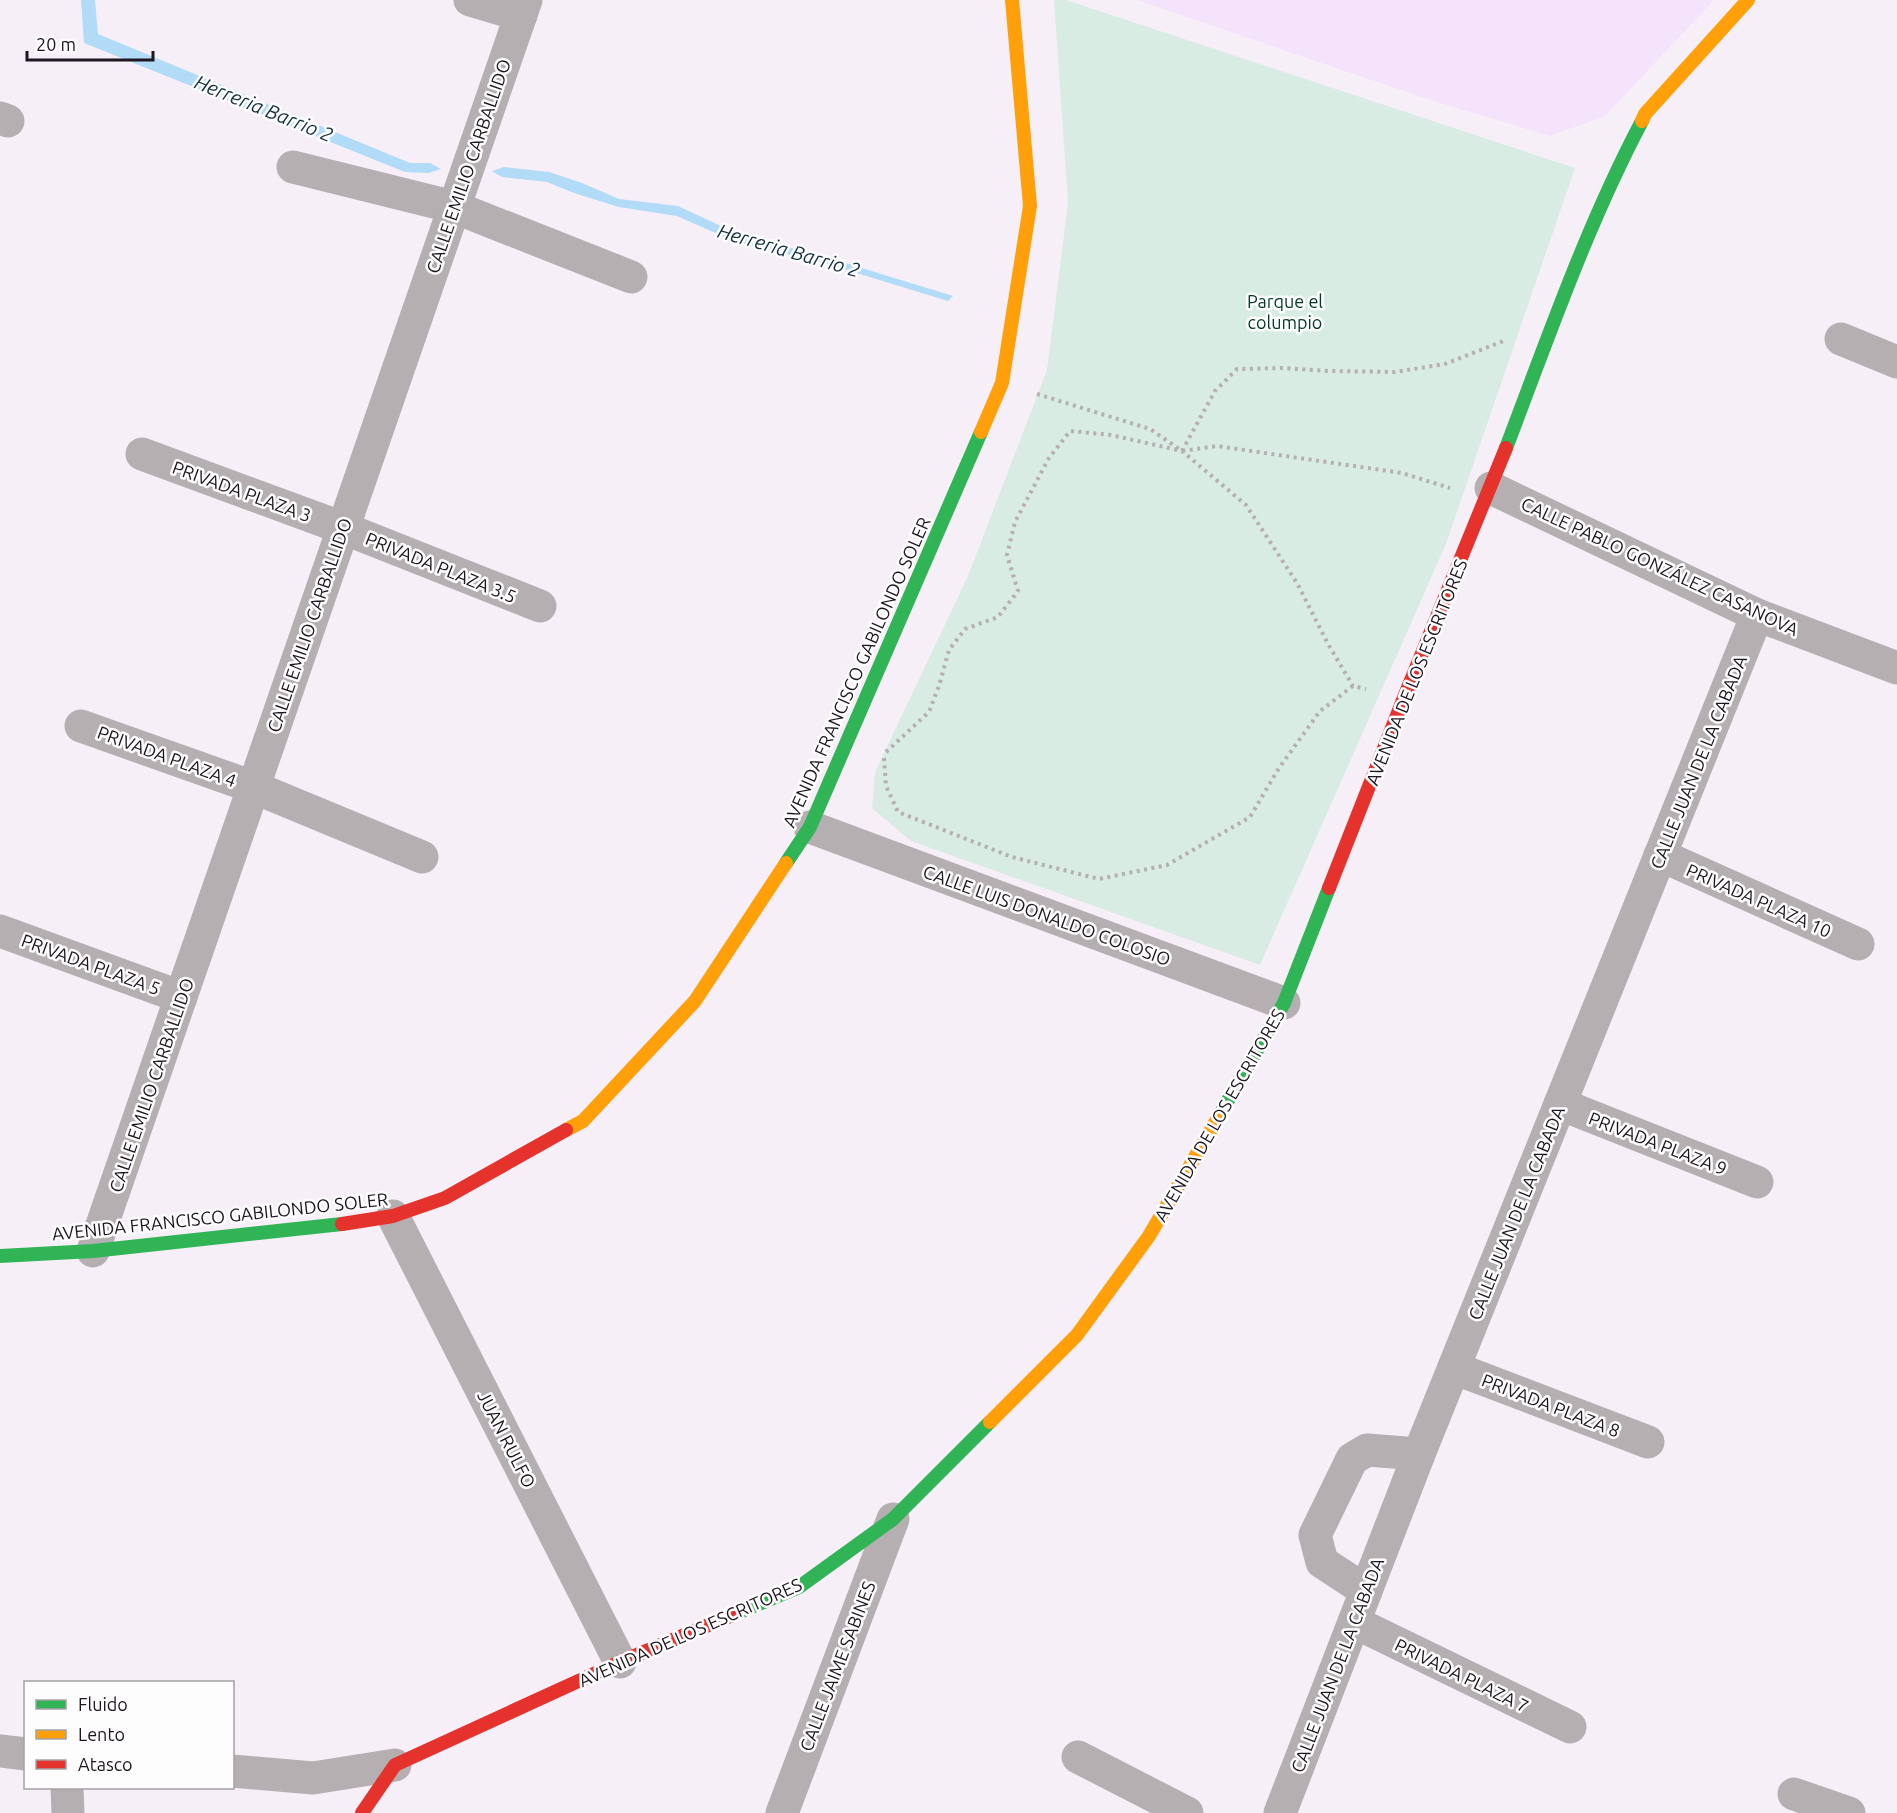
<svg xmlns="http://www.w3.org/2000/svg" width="1897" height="1813" font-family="Ubuntu,sans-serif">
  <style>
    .built { fill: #f5e3fb }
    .green { fill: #d8ece3 }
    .water { fill: #b1dbf6 }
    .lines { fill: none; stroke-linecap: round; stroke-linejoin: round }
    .path { stroke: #b5afb2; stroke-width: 4; stroke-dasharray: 3 4.5; stroke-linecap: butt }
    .street { stroke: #b5afb2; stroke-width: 33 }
    .fast { stroke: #30b455; stroke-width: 14 }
    .slow { stroke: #ff9f0a; stroke-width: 14 }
    .jam { stroke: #e5322d; stroke-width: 14 }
    .labels { text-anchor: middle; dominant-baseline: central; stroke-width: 5; stroke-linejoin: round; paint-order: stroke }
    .street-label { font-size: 18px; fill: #1e1620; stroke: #fdfdfd }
    .park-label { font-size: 18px; fill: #053b26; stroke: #fdfdfd }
    .water-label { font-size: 20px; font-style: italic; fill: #153241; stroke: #fdfdfd }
  </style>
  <rect width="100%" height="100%" fill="#f6eff8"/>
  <!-- built -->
  <polygon class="built" points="1137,0 1714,0 1605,116 1550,136 1433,101"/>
  <!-- green -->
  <polygon class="green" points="1054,0 1066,0 1575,168 1446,544 1260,965 911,841 872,808 875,772 968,576 1047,370 1068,203"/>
  <!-- water -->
  <g class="water">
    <polygon points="81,0 95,0 98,34 410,163 430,163 441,169 429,173 405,172 84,43"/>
    <polygon points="504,167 549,172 582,183 619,199 678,206 738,234 826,257 953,296 948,301 824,263 736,242 677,216 619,207 574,193 547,182 502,177 492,171"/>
  </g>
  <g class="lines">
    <!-- path -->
    <g class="path">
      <polyline points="1037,394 1150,429 1182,451 1217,446 1402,473 1450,488"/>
      <polyline points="1182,451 1215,391 1237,369 1284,368 1329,371 1395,372 1445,364 1506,340"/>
      <polyline points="886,752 929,712 939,686 949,650 965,629 998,617 1018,591 1007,555 1015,522 1049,458 1070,431 1111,435 1182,451 1246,505 1297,583 1328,644 1353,686"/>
      <polyline points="884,758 886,786 898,812 1012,857 1099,879 1167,865 1250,817 1279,768 1320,711 1353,686 1366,689"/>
    </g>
    <!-- street -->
    <g class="street">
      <polyline points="470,0 521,15"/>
      <polyline points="0,118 8,121"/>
      <polyline points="293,167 454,207 631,277"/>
      <polyline points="1841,339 1897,362"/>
      <polyline points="142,454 343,528 540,606"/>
      <polyline points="1491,488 1757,615 1897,668"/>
      <polyline points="81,726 253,787 422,857"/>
      <polyline points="810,827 1284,1003"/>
      <polyline points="1660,855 1858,944"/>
      <polyline points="0,931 181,997"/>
      <polyline points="1560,1104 1757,1182"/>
      <polyline points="393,1216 620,1662"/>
      <polyline points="93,1251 526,0"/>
      <polyline points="1454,1368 1648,1442"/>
      <polyline points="1366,1591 1322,1562 1315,1535 1352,1459 1367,1450 1419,1454"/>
      <polyline points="1354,1622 1570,1727"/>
      <polyline points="0,1751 26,1754"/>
      <polyline points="1078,1757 1187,1813"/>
      <polyline points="232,1771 313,1778 395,1765"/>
      <polyline points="67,1788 68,1813"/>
      <polyline points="1794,1794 1849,1813"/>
      <polyline points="782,1813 893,1519"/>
      <polyline points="1280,1813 1419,1454 1757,615"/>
    </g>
    <!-- fast -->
    <g class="fast">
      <path d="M1506 448C1548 338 1587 225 1642 121"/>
      <polyline points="786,863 810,827 981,432"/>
      <polyline points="1219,1116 1284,1003 1329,888"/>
      <polyline points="0,1256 93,1251 342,1224"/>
      <polyline points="730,1616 799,1587 893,1519 990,1422"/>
    </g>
    <!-- slow -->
    <g class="slow">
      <polyline points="1642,121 1645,114 1748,0"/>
      <polyline points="981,432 1002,383 1030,206 1012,0"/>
      <polyline points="566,1130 583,1121 695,1001 786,863"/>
      <polyline points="990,1422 1077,1335 1149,1236 1219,1116"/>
    </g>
    <!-- jam -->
    <g class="jam">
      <polyline points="1329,888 1405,695 1506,448"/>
      <polyline points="342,1224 393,1216 445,1198 566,1130"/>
      <polyline points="362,1813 395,1765 620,1662 730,1616"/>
    </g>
  </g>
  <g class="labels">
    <!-- street labels -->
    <g class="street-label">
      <text transform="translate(468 166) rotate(-71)">CALLE EMILIO CARBALLIDO</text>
      <text transform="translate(242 491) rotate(20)">PRIVADA PLAZA 3</text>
      <text transform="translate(1660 566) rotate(25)">CALLE PABLO GONZÁLEZ CASANOVA</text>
      <text transform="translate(441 567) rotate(22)">PRIVADA PLAZA 3.5</text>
      <text transform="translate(309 625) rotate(-71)">CALLE EMILIO CARBALLIDO</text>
      <text transform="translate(856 672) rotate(-66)">AVENIDA FRANCISCO GABILONDO SOLER</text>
      <text transform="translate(1416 672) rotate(-68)">AVENIDA DE LOS ESCRITORES</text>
      <text transform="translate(167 756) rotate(20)">PRIVADA PLAZA 4</text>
      <text transform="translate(1698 762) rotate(-68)">CALLE JUAN DE LA CABADA</text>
      <text transform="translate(1759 900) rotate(24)">PRIVADA PLAZA 10</text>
      <text transform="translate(1047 915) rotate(20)">CALLE LUIS DONALDO COLOSIO</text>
      <text transform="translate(91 964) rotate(20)">PRIVADA PLAZA 5</text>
      <text transform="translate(151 1085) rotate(-71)">CALLE EMILIO CARBALLIDO</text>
      <text transform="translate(1219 1115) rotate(-60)">AVENIDA DE LOS ESCRITORES</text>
      <text transform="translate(1658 1143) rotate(21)">PRIVADA PLAZA 9</text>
      <text transform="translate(1516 1213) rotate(-68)">CALLE JUAN DE LA CABADA</text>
      <text transform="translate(220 1216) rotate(-6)">AVENIDA FRANCISCO GABILONDO SOLER</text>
      <text transform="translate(1551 1405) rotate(21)">PRIVADA PLAZA 8</text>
      <text transform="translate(507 1439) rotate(63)">JUAN RULFO</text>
      <text transform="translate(690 1632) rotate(-24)">AVENIDA DE LOS ESCRITORES</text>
      <text transform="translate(1337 1665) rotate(-69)">CALLE JUAN DE LA CABADA</text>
      <text transform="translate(837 1666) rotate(-69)">CALLE JAIME SABINES</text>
      <text transform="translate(1462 1675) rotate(26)">PRIVADA PLAZA 7</text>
    </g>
    <!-- park labels -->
    <g class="park-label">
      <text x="1285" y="301">Parque el<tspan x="1285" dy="21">columpio</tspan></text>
    </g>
    <!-- water labels -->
    <g class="water-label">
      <text transform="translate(264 108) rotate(22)">Herreria Barrio 2</text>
      <text transform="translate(789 250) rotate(16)">Herreria Barrio 2</text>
    </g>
  </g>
  <!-- legend -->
  <rect x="24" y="1681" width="210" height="108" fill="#fdfdfd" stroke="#a4a1a5" stroke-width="1.5"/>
  <rect x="36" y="1700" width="30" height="9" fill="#30b455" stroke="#a4a1a5" stroke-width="1.5"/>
  <text x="78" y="1711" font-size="18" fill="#1e1620">Fluido</text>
  <rect x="36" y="1730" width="30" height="9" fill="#ff9f0a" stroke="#a4a1a5" stroke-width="1.5"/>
  <text x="78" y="1741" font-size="18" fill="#1e1620">Lento</text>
  <rect x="36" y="1760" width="30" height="9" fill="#e5322d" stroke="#a4a1a5" stroke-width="1.5"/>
  <text x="78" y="1771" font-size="18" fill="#1e1620">Atasco</text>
  <!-- scale -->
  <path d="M27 51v9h126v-9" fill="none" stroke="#1e1620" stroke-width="3"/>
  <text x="36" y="51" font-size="18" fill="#1e1620" stroke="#fdfdfd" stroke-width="4.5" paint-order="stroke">20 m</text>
</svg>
